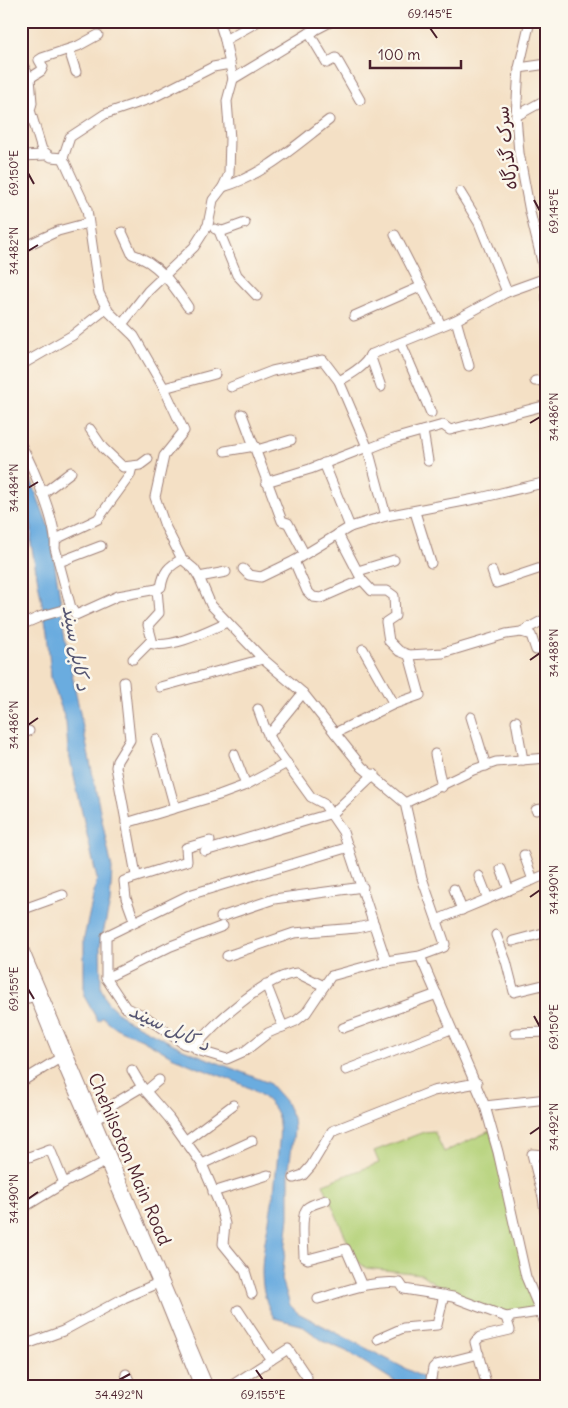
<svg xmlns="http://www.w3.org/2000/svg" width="568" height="1408" font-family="Delius,'Playpen Sans Arabic',sans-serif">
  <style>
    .green { fill: #b4d178; stroke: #7f7852 }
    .water { fill: #6bacdf; stroke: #5a6685 }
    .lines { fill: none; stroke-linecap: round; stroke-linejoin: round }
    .minor-casing { stroke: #9f8078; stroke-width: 11 }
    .major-casing { stroke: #9f8078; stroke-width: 12 }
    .minor { stroke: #fff; stroke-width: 9 }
    .major { stroke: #fff; stroke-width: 10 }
    .ticks { fill: none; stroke: #4a1f2b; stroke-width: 2 }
    .labels { text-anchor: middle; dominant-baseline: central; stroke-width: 5; stroke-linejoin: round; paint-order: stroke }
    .street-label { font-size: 18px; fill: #4a1f2b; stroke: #fbf7ec }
    .water-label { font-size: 19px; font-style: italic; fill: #575773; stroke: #fbf7ec }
    .neatline { fill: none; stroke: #4a1f2b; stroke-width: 2 }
    .ticks-label { font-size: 12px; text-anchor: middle; fill: #4a1f2b }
  </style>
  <rect width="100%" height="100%" fill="#fbf7ec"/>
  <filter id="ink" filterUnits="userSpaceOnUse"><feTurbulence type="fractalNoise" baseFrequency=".02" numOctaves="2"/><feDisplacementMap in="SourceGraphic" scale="10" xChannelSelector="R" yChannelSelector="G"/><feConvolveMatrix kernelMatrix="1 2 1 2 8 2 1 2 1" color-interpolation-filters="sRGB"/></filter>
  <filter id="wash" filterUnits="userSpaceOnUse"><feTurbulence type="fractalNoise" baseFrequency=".0096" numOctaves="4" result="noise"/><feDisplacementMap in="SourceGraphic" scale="20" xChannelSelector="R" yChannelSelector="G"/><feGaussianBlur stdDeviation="1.12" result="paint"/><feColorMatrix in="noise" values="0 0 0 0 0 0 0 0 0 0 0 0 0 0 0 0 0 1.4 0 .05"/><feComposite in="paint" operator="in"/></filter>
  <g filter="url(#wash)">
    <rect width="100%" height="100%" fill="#f4e0c5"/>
    <!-- green -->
    <polygon class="green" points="434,1131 444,1152 490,1131 537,1310 507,1314 449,1293 421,1274 366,1268 355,1259 323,1184 379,1163 374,1151 424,1132"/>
    <!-- water -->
    <path class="water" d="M21 453 49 528 72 674 112 869 110 903 100 946 101 988 108 1003 125 1019 183 1049 269 1083 285 1101 293 1118 294 1130 289 1168V1217L282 1279 290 1305 298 1313 441 1387H404L346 1351 323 1341 301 1325 274 1318C252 1280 266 1243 272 1203 275 1187 276 1171 278 1154 279 1140 282 1123 275 1110 259 1083 208 1074 182 1061 168 1055 155 1046 142 1039 127 1032 113 1030 103 1017L98 1021 84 996V938L97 879 68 750 66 722 51 678 47 631 31 543 32 528 21 500Z"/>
  </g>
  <g filter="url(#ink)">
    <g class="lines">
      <defs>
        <g id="minor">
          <polyline points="311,21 314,31"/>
          <polyline points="530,21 519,68 516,116 519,153 530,212 546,278 547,300"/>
          <polyline points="309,33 327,63 336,58 360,100"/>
          <polyline points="225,40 257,22"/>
          <polyline points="69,50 76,72"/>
          <polyline points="21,62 30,78 32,103 30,110 42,150 51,157 63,158"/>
          <polyline points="519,68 547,64"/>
          <polyline points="30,78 41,71 43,67 39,60 42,58 78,46 98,35"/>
          <polyline points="233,79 309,33 332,21"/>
          <polyline points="516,116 547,99"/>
          <polyline points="21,156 45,155"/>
          <polyline points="63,158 87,210 99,293 108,311 134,336 164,388 184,431 164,456 155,497 165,526 182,559 194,569 199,577 211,605 263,659 303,693 362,767 405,803 422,878 445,944 444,947 420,956 386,961 331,976 306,1013 296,1021 268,1033 245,1051 227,1059 197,1050 195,1047 184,1044 143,1015 126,1008 106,978 106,936 189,895 349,847"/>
          <polyline points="63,158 70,137 105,114 152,98 213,67 230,64"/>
          <path d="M223 187C264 175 296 145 329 120"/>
          <polyline points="460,192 479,223 507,292"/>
          <polyline points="215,229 223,231 245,223"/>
          <polyline points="219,231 237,275 257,296"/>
          <path d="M122 232 132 254C159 263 173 285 188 307"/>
          <polyline points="395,235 441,325"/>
          <polyline points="21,248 58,231 88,223"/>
          <polyline points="354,316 422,286"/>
          <polyline points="456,320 469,366"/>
          <polyline points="123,323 148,291 194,247 208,225 213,200 223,187 229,174 230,139 227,101 233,79 225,40 219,21"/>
          <polyline points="401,343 431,413"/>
          <polyline points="370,355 381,387"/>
          <polyline points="21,365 73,335 107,308"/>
          <polyline points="535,381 547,380"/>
          <polyline points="231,387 272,371 323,360 339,381"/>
          <polyline points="164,388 215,374"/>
          <polyline points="242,414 282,521 288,523 304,553"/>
          <polyline points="90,429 103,448 123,467 140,465 148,459"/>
          <polyline points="423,431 428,461"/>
          <path d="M21 445C33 467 58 525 55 548L71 608 76 615 118 596 157 589 161 587C164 571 168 567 182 559"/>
          <polyline points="368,449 393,439 443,425 450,430 547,405"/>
          <polyline points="257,450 291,440"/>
          <polyline points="225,451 255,446"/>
          <polyline points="324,463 350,527"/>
          <polyline points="266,482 310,469 367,447"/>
          <polyline points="42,494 71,472"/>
          <polyline points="415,512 431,563"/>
          <path d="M386 516 368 449 339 381C350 375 366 366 370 355L456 320 507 292 546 278"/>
          <polyline points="338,534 362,580 372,591 387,591 394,596 395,616 386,622 389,641 399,651 409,655 443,653 506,634 521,632 547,618"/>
          <polyline points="56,539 98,519 130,475 132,467"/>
          <polyline points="294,561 307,591 313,597 321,598 362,580"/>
          <polyline points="59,562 101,546"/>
          <polyline points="243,569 249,575 261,577 294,561 350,527 386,516 480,498 547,482"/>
          <polyline points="358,571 394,560"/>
          <polyline points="492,571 496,583 547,566"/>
          <polyline points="199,577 226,572"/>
          <polyline points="21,625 42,616 71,608"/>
          <polyline points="521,632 531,635 536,650"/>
          <path d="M149 643C170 650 207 631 227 622"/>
          <polyline points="363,649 394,704"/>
          <polyline points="133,659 152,640 148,625 159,613 157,589"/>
          <polyline points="124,682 130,740 117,761 116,767 136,875"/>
          <polyline points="160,687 263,659"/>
          <polyline points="258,709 265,728 277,750 311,797 324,804 343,832 386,961"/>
          <polyline points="471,717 486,766"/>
          <polyline points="516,721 523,760"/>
          <polyline points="335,733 394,704 420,695 409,655"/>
          <polyline points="21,734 29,731"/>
          <polyline points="268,736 303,693"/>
          <polyline points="156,739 175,808"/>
          <polyline points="234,754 246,785"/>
          <polyline points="435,754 442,787"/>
          <polyline points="405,803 473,770 496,762 547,758"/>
          <polyline points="536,810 547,808"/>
          <polyline points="331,815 374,774"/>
          <polyline points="126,823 219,795 246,785 287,763"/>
          <polyline points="205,851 329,814"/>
          <polyline points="524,855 533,880"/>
          <polyline points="501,869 509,890"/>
          <polyline points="479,876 488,899"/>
          <polyline points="454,889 462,910"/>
          <polyline points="21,910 63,895"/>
          <polyline points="221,917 274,899 363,887"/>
          <polyline points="134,920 126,898 124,881 187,861 186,848 210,841"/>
          <polyline points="437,920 547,874"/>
          <polyline points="496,935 506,961 514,992 547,984"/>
          <polyline points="513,941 547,932"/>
          <polyline points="227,956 294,933 357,928 374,924"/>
          <polyline points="420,956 485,1106 498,1152 526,1277 547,1327"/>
          <polyline points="106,978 171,946 223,926"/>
          <polyline points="266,984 283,1027"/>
          <polyline points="21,1000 36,996"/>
          <polyline points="343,1028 437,994"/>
          <polyline points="515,1033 547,1032"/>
          <path d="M195 1047C214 1023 266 976 297 973L324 986"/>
          <polyline points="132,1070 142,1087 169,1118 202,1164 220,1206 225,1224 223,1244 245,1271 252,1294"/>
          <polyline points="346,1070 451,1029"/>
          <polyline points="21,1082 60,1058"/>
          <polyline points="146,1091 159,1080"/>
          <polyline points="485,1106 547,1099"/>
          <polyline points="95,1121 115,1103 142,1087"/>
          <polyline points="185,1141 233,1105"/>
          <polyline points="547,1155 532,1154 543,1197 547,1226"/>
          <polyline points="21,1160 50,1149 64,1183"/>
          <polyline points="202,1164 252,1141"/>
          <polyline points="294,1178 303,1175 311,1166 332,1131 433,1091 477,1083"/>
          <polyline points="213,1192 268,1175"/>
          <path d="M326 1200C321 1202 311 1204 307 1208 300 1216 304 1246 304 1257L308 1259 346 1249 362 1286"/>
          <polyline points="21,1209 64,1183 105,1162"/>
          <path d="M318 1299C345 1291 371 1280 400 1283L404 1289 453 1297 506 1317 539 1312"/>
          <polyline points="238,1310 271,1360"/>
          <polyline points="378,1339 403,1328 437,1325 444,1295"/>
          <polyline points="21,1346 63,1331 124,1298 158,1283"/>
          <polyline points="126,1374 132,1387"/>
          <polyline points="431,1379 433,1368 436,1365 479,1354"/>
          <polyline points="229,1387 288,1349 307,1377"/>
          <polyline points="487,1387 475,1342 480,1337 510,1330 506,1317"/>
          <polyline points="539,1387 547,1385"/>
        </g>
        <g id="major">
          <polyline points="21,944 208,1387"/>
          <polyline points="21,962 60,1058 158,1283 200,1387"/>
        </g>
      </defs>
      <!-- minor casing -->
      <use href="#minor" class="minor-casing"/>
      <!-- major casing -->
      <use href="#major" class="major-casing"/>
      <!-- minor -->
      <use href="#minor" class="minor"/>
      <!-- major -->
      <use href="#major" class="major"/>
    </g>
  </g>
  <!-- ticks -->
  <path class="ticks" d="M430 28 437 38M28 173 34 184M534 200 540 211M28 251 38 245M530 423 540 417M28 488 38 482M530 660 540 653M28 725 38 718M530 897 540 890M28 989 34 999M534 1016 540 1027M530 1134 540 1127M28 1199 38 1192M256 1370 263 1380M119 1380 130 1374"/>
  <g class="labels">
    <!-- street labels -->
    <g class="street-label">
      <text transform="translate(506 148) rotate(-96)">سرک گذرگاه</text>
      <text transform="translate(130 1159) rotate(67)">Chehilsoton Main Road</text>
    </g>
    <!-- water labels -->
    <g class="water-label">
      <text transform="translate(77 648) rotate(80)">د کابل سيند</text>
      <text transform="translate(170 1027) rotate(25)">د کابل سيند</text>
    </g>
  </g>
  <!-- margin -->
  <rect width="568" height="1408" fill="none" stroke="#fbf7ec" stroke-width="55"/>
  <!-- scale -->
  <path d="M370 60v8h91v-8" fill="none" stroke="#4a1f2b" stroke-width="2.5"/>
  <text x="378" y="60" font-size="15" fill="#4a1f2b" stroke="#fbf7ec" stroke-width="4" paint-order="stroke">100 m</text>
  <rect x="28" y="28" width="512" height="1352" class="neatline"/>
  <g class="ticks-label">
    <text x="430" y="18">69.145°E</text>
    <text transform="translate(14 173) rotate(-90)" y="4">69.150°E</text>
    <text transform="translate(554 211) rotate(-90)" y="4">69.145°E</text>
    <text transform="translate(14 251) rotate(-90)" y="4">34.482°N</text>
    <text transform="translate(554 417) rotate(-90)" y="4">34.486°N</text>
    <text transform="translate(14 488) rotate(-90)" y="4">34.484°N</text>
    <text transform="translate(554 653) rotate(-90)" y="4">34.488°N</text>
    <text transform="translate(14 725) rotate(-90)" y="4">34.486°N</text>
    <text transform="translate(554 890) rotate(-90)" y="4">34.490°N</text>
    <text transform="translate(14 989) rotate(-90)" y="4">69.155°E</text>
    <text transform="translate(554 1027) rotate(-90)" y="4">69.150°E</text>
    <text transform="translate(554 1127) rotate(-90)" y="4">34.492°N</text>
    <text transform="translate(14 1199) rotate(-90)" y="4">34.490°N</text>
    <text x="119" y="1399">34.492°N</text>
    <text x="263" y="1399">69.155°E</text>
  </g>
</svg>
